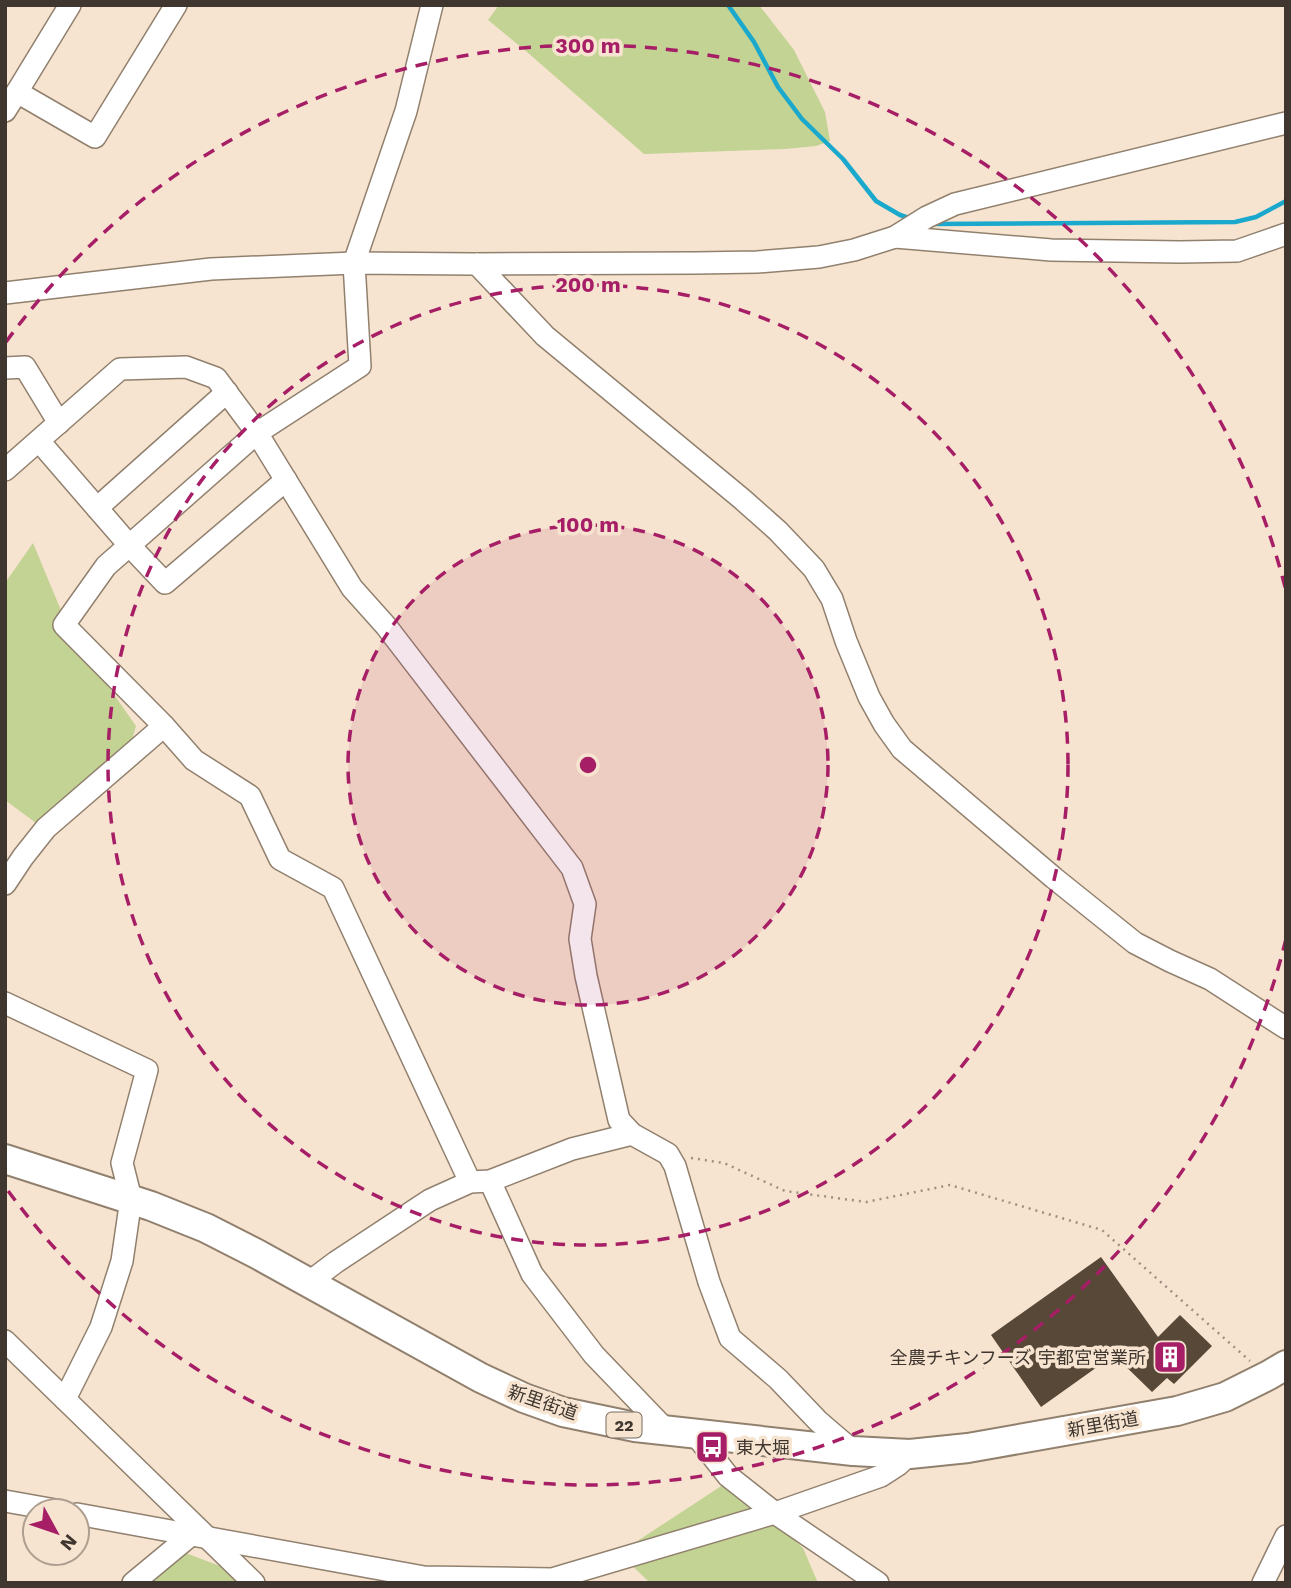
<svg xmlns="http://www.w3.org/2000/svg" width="1291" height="1588" font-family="'Work Sans','Noto Sans JP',sans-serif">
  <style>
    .green { fill: #c2d394 }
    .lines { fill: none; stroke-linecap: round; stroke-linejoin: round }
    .stream { stroke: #1aa9cd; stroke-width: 4.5 }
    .building { fill: #574838 }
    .minor-casing { stroke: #91806e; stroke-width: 24 }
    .major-casing { stroke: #91806e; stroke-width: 32 }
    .path { stroke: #9d8f82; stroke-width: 2.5; stroke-dasharray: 2 5; stroke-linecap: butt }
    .minor { stroke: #fff; stroke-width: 21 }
    .major { stroke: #fff; stroke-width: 28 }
    .ring { fill: none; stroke: #a61e66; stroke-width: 3.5; stroke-dasharray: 12 9 }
    .labels { text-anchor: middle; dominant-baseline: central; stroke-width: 7; stroke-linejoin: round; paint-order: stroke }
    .shield { fill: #f7e4d0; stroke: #766a5f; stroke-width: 2 }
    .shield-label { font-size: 16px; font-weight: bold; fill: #3e362f }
    .poi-label { font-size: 18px; fill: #3e362f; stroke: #f7e4d0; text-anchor: end }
    .street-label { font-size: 18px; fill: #3e362f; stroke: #f7e4d0 }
    .centre { fill: #a61e66; stroke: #f7e4d0; stroke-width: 3.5 }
    .ring-label { font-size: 21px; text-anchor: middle; font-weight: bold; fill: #a61e66; stroke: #f7e4d0; stroke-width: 7; stroke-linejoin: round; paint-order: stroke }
  </style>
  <rect width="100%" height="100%" fill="#f7e4d0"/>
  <!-- green -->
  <g class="green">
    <polygon points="499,5 759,5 794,50 825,112 830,141 816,146 785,149 644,154 527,52 488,20"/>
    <polygon points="33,543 70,632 136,726 124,767 44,829 5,800 5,583"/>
    <polygon points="729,1481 803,1548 818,1583 650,1583 619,1553"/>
    <polygon points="183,1552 228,1569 244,1583 145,1583"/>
  </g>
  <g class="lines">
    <!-- stream -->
    <g class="stream">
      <polyline points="728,5 754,42 778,87 802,119 843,159 876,201 900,215 912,219"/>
      <polyline points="931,224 1235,222 1256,217 1286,201"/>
    </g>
  </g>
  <!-- building -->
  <polygon class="building" points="1101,1257 1158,1337 1180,1315 1212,1346 1174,1384 1167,1378 1152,1392 1114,1355 1041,1407 991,1335"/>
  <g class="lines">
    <defs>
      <g id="minor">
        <polyline points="432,5 406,111 354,263 360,366 257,433 106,566 64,625 164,726 194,760 250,796 280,859 333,888 470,1182"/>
        <polyline points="17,92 70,5"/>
        <polyline points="5,111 17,92 95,137 176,5"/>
        <polyline points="895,237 1051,250 1180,252 1237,251 1286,234"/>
        <polyline points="477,264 545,336 742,499 778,531 814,569 832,599 846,641 869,697 884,724 902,749 1054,878 1135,943 1170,961 1210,979 1286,1028"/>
        <polyline points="5,293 211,269 354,263 474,264 696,263 757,262 819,257 854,250 895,237 927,217 955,204 1286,123"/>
        <polyline points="5,368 25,367 59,423"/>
        <polyline points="39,441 129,545 165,583 286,480"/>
        <polyline points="5,470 120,369 186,367 216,378 257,433 352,588 386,626 572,868 585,904 580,939 586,976 619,1120 632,1134 668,1154 675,1166 709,1282 730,1338 778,1379 818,1421 853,1451"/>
        <polyline points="97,508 227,392"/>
        <polyline points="5,884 23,857 46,828 164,726"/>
        <polyline points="5,1003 147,1070 122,1163 131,1199 122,1261 101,1327 65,1399"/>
        <polyline points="490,1181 532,1274 594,1355 666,1430"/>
        <polyline points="308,1283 336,1262 430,1200 470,1182 490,1181 572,1149 632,1134"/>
        <polyline points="5,1341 254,1583"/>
        <polyline points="695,1434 728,1476 775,1513 878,1583"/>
        <polyline points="5,1501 61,1511"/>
        <polyline points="77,1514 424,1577 552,1579 775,1513 881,1476 898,1465 910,1454"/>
        <polyline points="133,1583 191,1535"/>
        <polyline points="1263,1583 1286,1536"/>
      </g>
      <polyline id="major" points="5,1159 151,1206 206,1228 257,1254 481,1378 524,1398 563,1412 635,1427 853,1451 910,1454 968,1448 1177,1411 1225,1397 1269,1375 1286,1365"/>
    </defs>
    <!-- minor casing -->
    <use href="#minor" class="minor-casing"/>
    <!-- major casing -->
    <use href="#major" class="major-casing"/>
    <!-- path -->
    <polyline class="path" points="691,1158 724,1163 785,1191 866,1202 950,1185 1102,1230 1250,1361"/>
    <!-- minor -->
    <use href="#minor" class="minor"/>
    <!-- major -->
    <use href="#major" class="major"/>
  </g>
  <!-- distance rings -->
  <circle cx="588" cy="765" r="240" fill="#a61e66" fill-opacity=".12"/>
  <g class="ring">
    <circle cx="588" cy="765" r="240"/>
    <circle cx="588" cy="765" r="480"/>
    <path d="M1286 939A719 719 0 0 1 6 1188M6 342A719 719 0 0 1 1286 591"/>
  </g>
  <!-- icons -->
  <defs>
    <symbol id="building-square" viewBox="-11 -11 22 22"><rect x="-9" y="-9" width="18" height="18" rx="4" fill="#a61e66" stroke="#f7e4d0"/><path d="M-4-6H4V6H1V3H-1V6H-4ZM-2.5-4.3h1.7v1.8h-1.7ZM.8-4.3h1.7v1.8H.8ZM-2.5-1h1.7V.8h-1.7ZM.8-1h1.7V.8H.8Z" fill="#fff"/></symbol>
    <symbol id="bus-square" viewBox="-11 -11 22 22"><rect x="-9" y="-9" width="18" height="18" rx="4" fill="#a61e66" stroke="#f7e4d0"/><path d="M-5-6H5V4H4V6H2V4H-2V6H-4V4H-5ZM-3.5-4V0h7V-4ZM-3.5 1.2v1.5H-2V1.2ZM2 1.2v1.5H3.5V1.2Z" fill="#fff"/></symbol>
  </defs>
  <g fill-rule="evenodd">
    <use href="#building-square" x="1151" y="1338" width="38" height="38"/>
    <use href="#bus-square" x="693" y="1428" width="38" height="38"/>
  </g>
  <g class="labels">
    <!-- shield labels -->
    <rect class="shield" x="606.5" y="1412.5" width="35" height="25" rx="5"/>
    <g class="shield-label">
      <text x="624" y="1425">22</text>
    </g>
    <!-- poi labels -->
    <g class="poi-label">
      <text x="1146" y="1357">全農チキンフーズ 宇都宮営業所</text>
      <text x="736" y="1447" text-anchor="start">東大堀</text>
    </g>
    <!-- street labels -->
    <g class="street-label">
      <text transform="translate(543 1402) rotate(19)">新里街道</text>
      <text transform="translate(1103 1424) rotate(-10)">新里街道</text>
    </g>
  </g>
  <circle cx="588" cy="765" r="10" class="centre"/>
  <g class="ring-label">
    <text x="588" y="53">300 m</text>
    <text x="588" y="292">200 m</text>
    <text x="588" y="532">100 m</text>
  </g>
  <!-- border -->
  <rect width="1291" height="1588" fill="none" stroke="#3e362f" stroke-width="14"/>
  <!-- north arrow -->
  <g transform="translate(56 1532) rotate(130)"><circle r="33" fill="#f7e4d0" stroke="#ad9e90" stroke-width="2"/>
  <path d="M0-5L12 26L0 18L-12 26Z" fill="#a61e66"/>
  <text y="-10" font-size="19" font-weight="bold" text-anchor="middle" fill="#3e362f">N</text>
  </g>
</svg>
